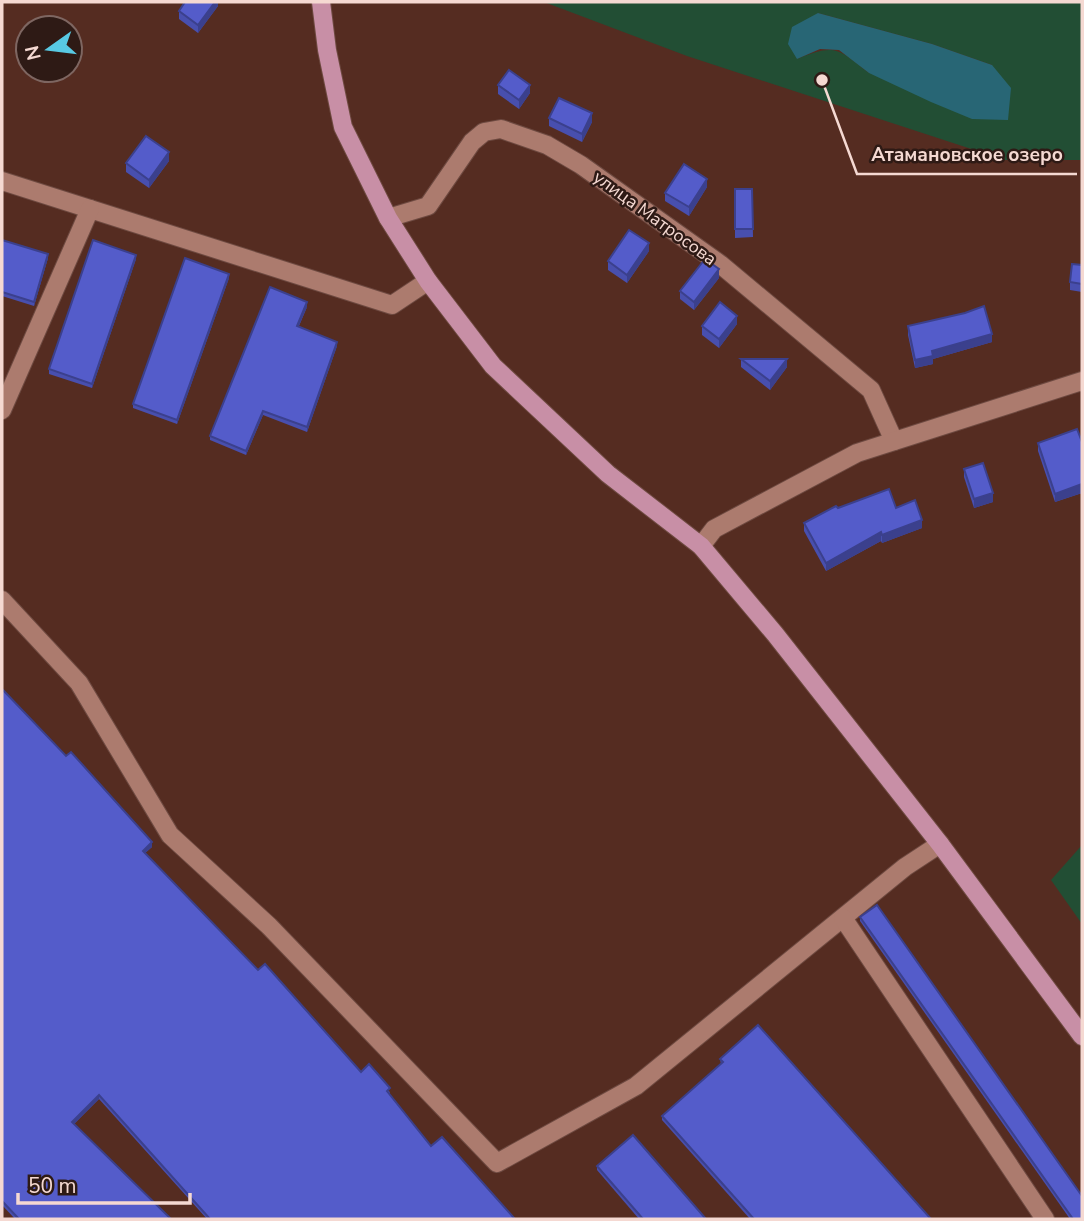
<svg xmlns="http://www.w3.org/2000/svg" width="1084" height="1221" font-family="'Nunito Sans',sans-serif">
  <style>
    .green { fill: #224e34; fill-rule: evenodd }
    .water { fill: #286675 }
    .lines { fill: none; stroke-linecap: round; stroke-linejoin: round }
    .minor-casing { stroke: #6e4a41; stroke-width: 20 }
    .major-casing { stroke: #6e4a41; stroke-width: 20 }
    .minor { stroke: #ac7b6e; stroke-width: 18 }
    .major { stroke: #c88fa6; stroke-width: 18 }
    .wall { fill: #484fae }
    .shaded-wall { fill: #3b408d }
    .building { fill: #545cca; stroke: #3b408d; stroke-width: 2 }
    .labels { text-anchor: middle; dominant-baseline: central; stroke-width: 5; stroke-linejoin: round; paint-order: stroke }
    .street-label { font-size: 18px; fill: #f5d9d2; stroke: #2e1a15 }
    .leader { fill: none; stroke: #f5d9d2; stroke-width: 2.5 }
    .callout-dot { fill: #f5d9d2; stroke: #2e1a15; stroke-width: 2.5 }
    .callout-label { font-size: 19px; text-anchor: middle; font-weight: bold; fill: #f5d9d2; stroke: #2e1a15; stroke-width: 5; stroke-linejoin: round; paint-order: stroke }
  </style>
  <rect width="100%" height="100%" fill="#552c21"/>
  <!-- green -->
  <g class="green">
    <path d="M544 2H1082V160H1005L687 56ZM818 13 932 44 992 65 869 73C838 49 836 43 797 59Z"/>
    <polygon points="1082,845 1082,924 1051,880"/>
  </g>
  <!-- water -->
  <polygon class="water" points="818,13 932,44 992,65 1011,88 1008,120 972,119 931,102 869,73 839,50 820,49 797,59 788,44 792,27"/>
  <g class="lines">
    <defs>
      <g id="minor">
        <polyline points="2,181 392,305 428,281"/>
        <polyline points="388,218 428,206 472,142 484,132 501,129 547,145 581,165 720,264 871,390 894,441"/>
        <polyline points="2,410 90,209"/>
        <polyline points="701,546 714,529 857,453 1082,381"/>
        <polyline points="2,600 79,683 170,835 269,926 497,1163 636,1086 905,867 940,844"/>
        <polyline points="843,918 1045,1219"/>
      </g>
      <polyline id="major" points="321,2 327,50 343,127 388,218 428,281 493,366 608,474 701,546 775,634 940,844 1082,1036"/>
    </defs>
    <!-- minor casing -->
    <use href="#minor" class="minor-casing"/>
    <!-- major casing -->
    <use href="#major" class="major-casing"/>
    <!-- minor -->
    <use href="#minor" class="minor"/>
    <!-- major -->
    <use href="#major" class="major"/>
  </g>
  <!-- wall -->
  <g class="wall">
    <polygon points="218,2 218,6 198,33 179,19 179,11"/>
    <polygon points="498,85 530,93 519,109 498,94"/>
    <polygon points="549,118 592,122 582,142 549,126"/>
    <polygon points="169,161 149,188 126,172 126,163"/>
    <polygon points="707,187 689,216 665,201 665,193"/>
    <polygon points="735,189 752,189 753,237 735,238"/>
    <polygon points="2,240 48,258 34,306 2,296"/>
    <polygon points="649,251 627,283 608,270 608,261"/>
    <polygon points="136,259 92,388 49,374 49,369"/>
    <polygon points="1082,265 1082,292 1070,290 1070,282"/>
    <polygon points="229,278 177,424 133,408 133,404"/>
    <polygon points="719,278 694,310 680,299 680,291"/>
    <polygon points="307,307 299,326 337,346 307,432 263,415 246,455 210,440 210,436"/>
    <polygon points="737,324 719,348 702,335 702,326"/>
    <polygon points="908,326 992,342 933,359 933,364 915,368 908,335"/>
    <polygon points="741,359 787,367 770,390 741,367"/>
    <polygon points="1082,442 1082,493 1055,502 1038,451 1038,443"/>
    <polygon points="964,469 993,502 974,508 964,477"/>
    <polygon points="838,508 896,508 922,528 882,543 881,541 826,571 804,531 804,523"/>
    <polygon points="2,689 152,847 145,853 258,970 361,1072 390,1092 389,1094 431,1146 515,1219 207,1219 99,1099 74,1124 171,1219 15,1219 2,1205"/>
    <polygon points="860,917 1082,1219 1070,1219 860,921"/>
    <polygon points="720,1059 931,1219 750,1219 662,1120 662,1116 721,1064"/>
    <polygon points="597,1166 706,1219 639,1219 597,1170"/>
  </g>
  <!-- shaded-wall -->
  <g class="shaded-wall">
    <polygon points="215,2 218,2 218,6 198,33 198,25"/>
    <polygon points="530,85 530,93 519,109 519,100"/>
    <polygon points="592,113 592,122 582,142 582,134"/>
    <polygon points="169,152 169,161 149,188 149,180"/>
    <polygon points="707,179 707,187 689,216 689,207"/>
    <polygon points="649,243 649,251 627,283 627,275"/>
    <polygon points="48,254 48,258 34,306 34,302"/>
    <polygon points="136,255 136,259 92,388 92,384"/>
    <polygon points="719,269 719,278 694,310 694,302"/>
    <polygon points="229,274 229,278 177,424 177,420"/>
    <polygon points="307,302 307,307 297,330 297,326"/>
    <polygon points="737,316 737,324 719,348 719,339"/>
    <polygon points="992,334 992,342 933,359 933,364 915,368 915,360 932,351"/>
    <polygon points="337,342 337,346 307,432 307,427"/>
    <polygon points="787,359 787,367 770,390 770,381"/>
    <polygon points="263,411 263,415 246,455 246,451"/>
    <polygon points="1082,484 1082,493 1055,502 1055,494"/>
    <polygon points="993,493 993,502 974,508 974,499"/>
    <polygon points="922,520 922,528 882,543 882,535"/>
    <polygon points="881,532 881,541 826,571 826,563"/>
    <polygon points="152,842 152,847 143,855 143,851"/>
    <polygon points="99,1095 99,1099 72,1126 72,1122"/>
  </g>
  <!-- building -->
  <g class="building">
    <polygon points="185,2 215,2 198,25 179,11"/>
    <polygon points="509,70 530,85 519,100 498,85"/>
    <polygon points="559,98 592,113 582,134 549,118"/>
    <polygon points="146,136 169,152 149,180 126,163"/>
    <polygon points="684,164 707,179 689,207 665,193"/>
    <polygon points="735,189 752,189 753,229 735,229"/>
    <polygon points="629,230 649,243 627,275 608,261"/>
    <polygon points="2,240 48,254 34,302 2,292"/>
    <polygon points="93,240 136,255 92,384 49,369"/>
    <polygon points="185,258 229,274 177,420 133,404"/>
    <polygon points="705,259 719,269 694,302 680,291"/>
    <polygon points="1072,264 1082,265 1082,284 1070,282"/>
    <polygon points="270,287 307,302 297,326 337,342 307,427 263,411 246,451 210,436"/>
    <polygon points="720,302 737,316 719,339 702,326"/>
    <polygon points="984,306 992,334 932,351 933,356 915,360 908,326 965,313"/>
    <polygon points="741,359 787,359 770,381"/>
    <polygon points="1077,429 1082,442 1082,484 1055,494 1038,443"/>
    <polygon points="983,463 993,493 974,499 964,469"/>
    <polygon points="889,489 896,508 915,500 922,520 882,535 881,532 826,563 804,523 836,506 838,508"/>
    <polygon points="2,689 66,756 71,752 152,842 143,851 258,970 265,964 361,1072 369,1064 390,1088 387,1091 431,1146 442,1137 515,1219 210,1219 99,1095 72,1122 171,1219 19,1219 2,1201"/>
    <polygon points="877,905 1082,1196 1082,1219 1073,1219 860,917"/>
    <polygon points="758,1025 931,1219 754,1219 662,1116 723,1062 720,1059"/>
    <polygon points="633,1135 706,1219 643,1219 597,1166"/>
  </g>
  <g class="labels">
    <!-- street labels -->
    <g class="street-label">
      <text transform="translate(655 218) rotate(36)">улица Матросова</text>
    </g>
  </g>
  <!-- callouts -->
  <path class="leader" d="M822 80L857 174H1077"/>
  <circle class="callout-dot" cx="822" cy="80" r="7"/>
  <g class="callout-label">
    <text x="967" y="161">Атамановское озеро</text>
  </g>
  <!-- border -->
  <rect width="1084" height="1221" fill="none" stroke="#f5d9d2" stroke-width="7"/>
  <!-- north arrow -->
  <g transform="translate(49 49) rotate(256)"><circle r="33" fill="#2e1a15" stroke="#7e6661" stroke-width="2"/>
  <path d="M0-5L12 26L0 18L-12 26Z" fill="#58c9e3"/>
  <text y="-10" font-size="19" font-weight="bold" text-anchor="middle" fill="#f5d9d2">N</text>
  </g>
  <!-- scale -->
  <path d="M18 1193v10h172v-10" fill="none" stroke="#f5d9d2" stroke-width="3.5"/>
  <text x="28" y="1193" font-size="21" fill="#f5d9d2" stroke="#2e1a15" stroke-width="5" paint-order="stroke">50 m</text>
</svg>
